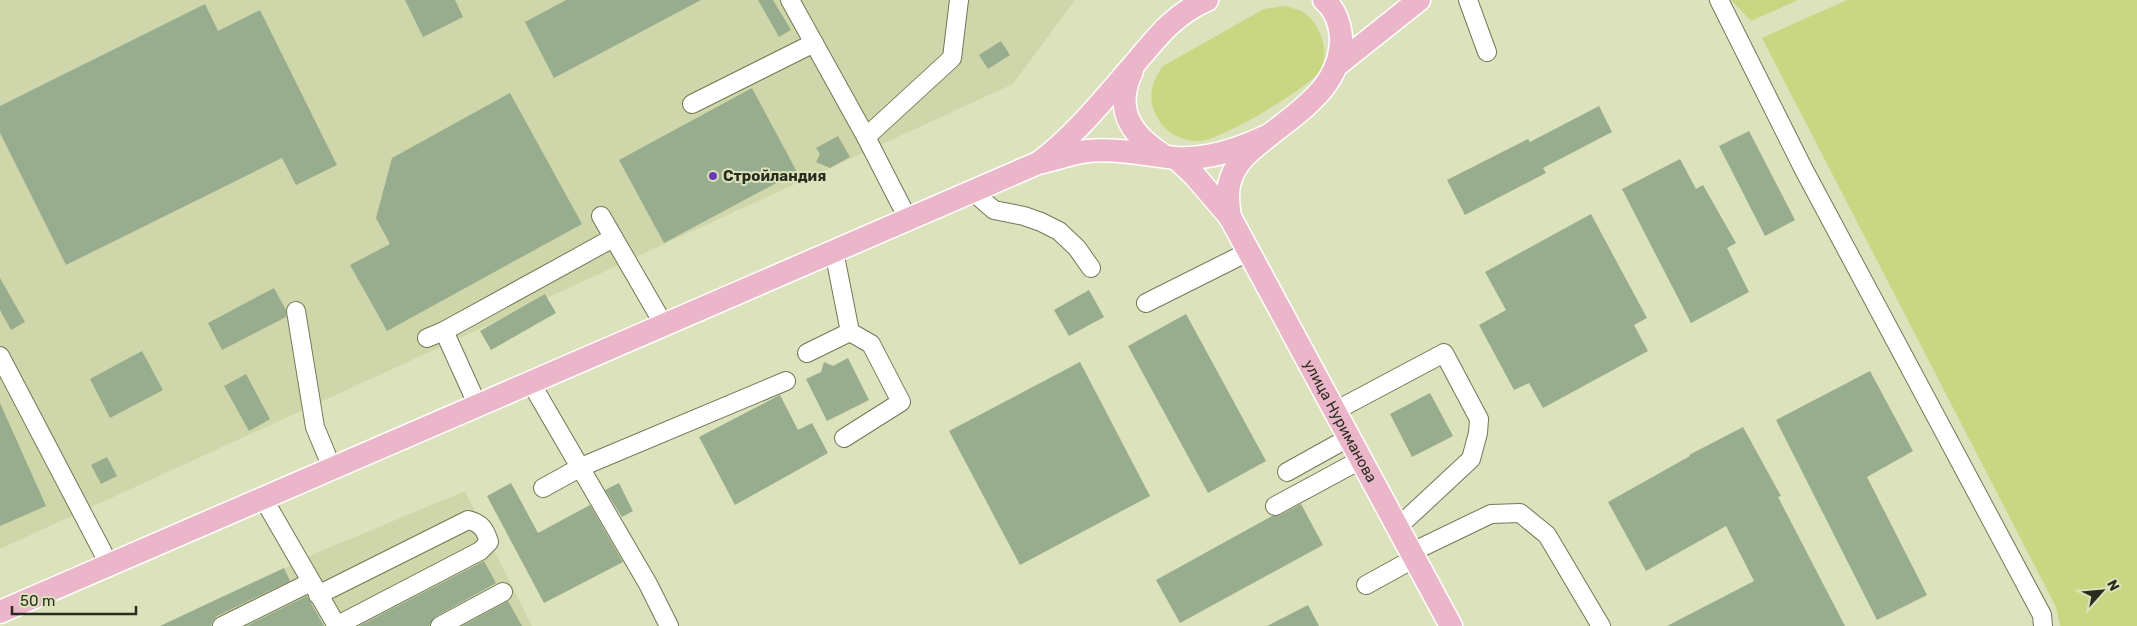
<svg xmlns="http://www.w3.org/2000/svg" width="2137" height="626" font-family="Rubik,sans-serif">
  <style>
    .built { fill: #cfd7aa }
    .green { fill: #c9d682 }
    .building { fill: #97ad8d }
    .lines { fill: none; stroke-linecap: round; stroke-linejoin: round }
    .minor-casing { stroke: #727855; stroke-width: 20 }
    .major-casing { stroke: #fff; stroke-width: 25 }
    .minor { stroke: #fff; stroke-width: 18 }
    .major { stroke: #ebb5ca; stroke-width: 22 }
    .poi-dot { fill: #683bb3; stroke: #dce3bc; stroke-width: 2 }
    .labels { text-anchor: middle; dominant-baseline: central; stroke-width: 4; stroke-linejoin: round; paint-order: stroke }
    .poi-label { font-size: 15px; font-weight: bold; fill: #2a2d1e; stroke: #dce3bc; text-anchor: start }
    .street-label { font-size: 15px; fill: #2a2d1e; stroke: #dce3bc }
  </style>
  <rect width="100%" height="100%" fill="#dce3bc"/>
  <!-- built -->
  <g class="built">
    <polygon points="0,0 1075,0 1013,84 0,549"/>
    <polygon points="465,491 532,626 164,626 321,551"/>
  </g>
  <!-- green -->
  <g class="green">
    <polygon points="1731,0 1798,0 1751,21"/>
    <polygon points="1847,0 2137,0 2137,626 2060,626 2056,607 1762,38"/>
    <path d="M1285 6C1291 8 1298 9 1303 12 1320 23 1332 54 1319 72 1307 89 1219 141 1199 141 1180 141 1164 132 1156 115 1147 97 1152 81 1163 66L1264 9Z"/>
  </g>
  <!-- building -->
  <g class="building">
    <polygon points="405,0 455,0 463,17 423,37"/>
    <polygon points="566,0 701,0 554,78 525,22"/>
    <polygon points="758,0 773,0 791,30 779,37"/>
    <polygon points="205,4 218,31 260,10 337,165 296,185 282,158 66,265 0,133 0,106"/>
    <polygon points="1001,41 1010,55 988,69 979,55"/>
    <polygon points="752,88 797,172 664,243 619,160"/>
    <polygon points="510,93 582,224 387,331 350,265 390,244 376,218 392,158"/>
    <polygon points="1599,106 1612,132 1543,168 1546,173 1465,215 1447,180 1528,139 1530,142"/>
    <polygon points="1749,131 1795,220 1765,236 1719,146"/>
    <polygon points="838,136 850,157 830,168 816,162 820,154 816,148"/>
    <polygon points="1680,159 1696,189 1703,185 1736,243 1727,248 1749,292 1691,323 1622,189"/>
    <polygon points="1591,214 1647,318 1634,325 1648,351 1543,408 1529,383 1514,390 1479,325 1506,310 1485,272"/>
    <polygon points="0,278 25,322 11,330 0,310"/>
    <polygon points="274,288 286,310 286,317 222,350 208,323"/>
    <polygon points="1089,290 1104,317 1069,336 1054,310"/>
    <polygon points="545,294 556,313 491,350 480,331"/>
    <polygon points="1186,314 1266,461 1208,493 1128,346"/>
    <polygon points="142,351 163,390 110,418 90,379"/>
    <polygon points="848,358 869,400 827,421 806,379 821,372 824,362 833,366"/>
    <polygon points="1080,362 1150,496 1020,565 949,431"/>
    <polygon points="1870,371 1913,451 1867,477 1927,595 1877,620 1776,420"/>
    <polygon points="246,374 270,419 249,431 224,386"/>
    <polygon points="1430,393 1453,436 1412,457 1390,414"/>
    <polygon points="780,395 798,430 812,423 828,453 735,505 699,437"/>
    <polygon points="0,403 46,506 0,526"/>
    <polygon points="1743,427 1781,496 1778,497 1845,626 1667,626 1754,581 1726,526 1646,571 1608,502 1690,456 1689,455"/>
    <polygon points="107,457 117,476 101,484 91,465"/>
    <polygon points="511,483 538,533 590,505 623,562 544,603 487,496"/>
    <polygon points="619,483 633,511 622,517 605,490"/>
    <polygon points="1301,504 1323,545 1180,623 1156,580 1272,516 1280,515"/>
    <polygon points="484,561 496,583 435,617 429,626 359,626"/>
    <polygon points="284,568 290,581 217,616 213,621 211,626 160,626"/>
    <polygon points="307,596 324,626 246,626"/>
    <polygon points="508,601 522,626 462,626"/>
    <polygon points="1308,605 1319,626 1267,626"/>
  </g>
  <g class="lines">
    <defs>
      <g id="minor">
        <polyline points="790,0 866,137 908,219"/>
        <polyline points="1468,0 1487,52"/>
        <polyline points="1719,0 1803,168 2042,615 2043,626"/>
        <polyline points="692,104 814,43"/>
        <polyline points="866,137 952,58 959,0"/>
        <polyline points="972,191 994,210 1024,216 1041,222 1059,231 1077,248 1091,268"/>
        <polyline points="601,216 664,325"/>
        <polyline points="834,251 850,332 871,344 901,402 844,438"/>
        <polyline points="1146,303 1248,252"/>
        <polyline points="296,311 315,427 332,468"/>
        <polyline points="444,331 478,406"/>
        <polyline points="427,338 444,331 613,238"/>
        <polyline points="807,353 850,332"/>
        <polyline points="0,356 110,566"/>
        <polyline points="531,383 648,584 669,626"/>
        <polyline points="1335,411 1444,353 1479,419 1478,433 1471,459 1398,527"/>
        <polyline points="1287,472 1350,437"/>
        <polyline points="543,488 581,467 786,381"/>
        <polyline points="263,498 337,626"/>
        <polyline points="1275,506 1362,459"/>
        <polyline points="1412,552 1491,514 1520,513 1547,535 1601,626"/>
        <polyline points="1366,585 1415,558"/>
        <path d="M318 595 468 520C481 523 485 529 489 542L480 551 336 626"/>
        <polyline points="222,626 311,582"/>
        <polyline points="440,626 503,592"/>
      </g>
      <g id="major">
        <polyline points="1336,66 1419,0"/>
        <path d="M1132 71C1114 109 1130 134 1163 155"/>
        <path id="s1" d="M1176 158 1195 176 1230 217 1451 626"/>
        <path d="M1041 161C1074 136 1104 99 1131 68 1156 39 1171 16 1207 0"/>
        <path d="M1230 217C1227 198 1226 183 1237 166 1243 156 1252 149 1261 142 1295 113 1342 89 1341 37 1340 24 1335 9 1324 0"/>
        <path d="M0 612 1038 163C1054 160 1071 153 1087 151 1117 148 1147 155 1176 158 1209 160 1240 149 1269 135"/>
      </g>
    </defs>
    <!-- minor casing -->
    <use href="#minor" class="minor-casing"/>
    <!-- major casing -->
    <use href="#major" class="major-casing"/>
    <!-- minor -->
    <use href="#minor" class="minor"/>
    <!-- major -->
    <use href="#major" class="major"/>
  </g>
  <!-- markers -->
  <circle class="poi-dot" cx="713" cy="176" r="5"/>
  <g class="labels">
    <!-- poi labels -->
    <g class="poi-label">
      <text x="723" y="176">Стройландия</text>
    </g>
    <!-- street labels -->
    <g class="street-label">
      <text stroke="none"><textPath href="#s1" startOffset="312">улица Нуриманова</textPath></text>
    </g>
  </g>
  <!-- north arrow -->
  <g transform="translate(2102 591) rotate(63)" stroke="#dce3bc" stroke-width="4" paint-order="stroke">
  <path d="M0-4L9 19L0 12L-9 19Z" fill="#2a2d1e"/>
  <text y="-8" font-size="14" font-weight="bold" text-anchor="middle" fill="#2a2d1e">N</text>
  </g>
  <!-- scale -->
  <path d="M12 606v8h124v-8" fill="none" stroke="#2a2d1e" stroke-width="2.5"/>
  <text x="20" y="606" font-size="15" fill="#2a2d1e" stroke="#dce3bc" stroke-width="4" paint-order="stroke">50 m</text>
</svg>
